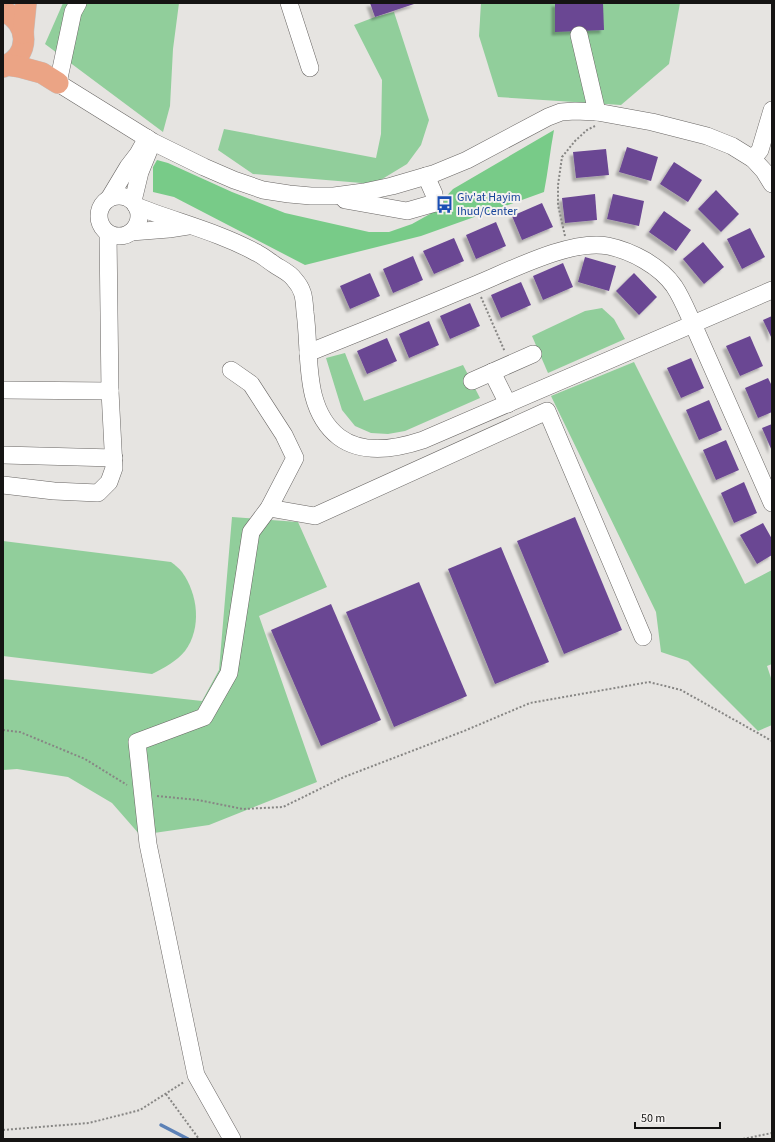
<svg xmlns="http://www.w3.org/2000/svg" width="775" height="1142" font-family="'Source Sans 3',sans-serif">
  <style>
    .green { fill: #91ce9b }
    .forest { fill: #78cb88 }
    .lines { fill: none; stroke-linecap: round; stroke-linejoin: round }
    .stream { stroke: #5c81b6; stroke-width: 3.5 }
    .building { fill: #6b4693; filter: url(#shadow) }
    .minor-casing { stroke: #696664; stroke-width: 18 }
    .major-casing { stroke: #c2c2c2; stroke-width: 22 }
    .path { stroke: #878684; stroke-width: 2; stroke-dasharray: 2 2; stroke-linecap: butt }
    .minor { stroke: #fff; stroke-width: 17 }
    .major { stroke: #eba485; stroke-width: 21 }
    .labels { text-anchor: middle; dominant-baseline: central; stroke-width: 4; stroke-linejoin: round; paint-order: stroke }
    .transit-label { font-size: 12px; fill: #164399; stroke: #f4f1ef; text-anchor: start }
  </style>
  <defs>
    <filter id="shadow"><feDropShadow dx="-3.5" dy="3.5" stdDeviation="1" flood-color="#0004"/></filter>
  </defs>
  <rect width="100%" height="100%" fill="#e6e4e1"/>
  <!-- green -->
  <g class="green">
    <polygon points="63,3 179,3 173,49 170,106 163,132 45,44"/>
    <polygon points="481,3 680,3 669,64 621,105 498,97 479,36"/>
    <polygon points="394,12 429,120 421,145 407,164 374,184 253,174 218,150 224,129 376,158 381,134 382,80 354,25 375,17"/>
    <polygon points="602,308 614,319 625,339 548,373 532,336 585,311"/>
    <polygon points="345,353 364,401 463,365 480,398 405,431 388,434 371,433 355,426 342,410 326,358"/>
    <polygon points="634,362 745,584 772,570 772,664 767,666 772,681 772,725 758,731 688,661 661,652 656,612 551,396"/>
    <polygon points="232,517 298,522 327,587 259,616 317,782 209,825 140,835 112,803 68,777 17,769 3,770 3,679 202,701 219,670"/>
    <path d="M3 541 171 562C175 565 179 568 182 572 198 594 202 628 185 651 177 661 164 668 152 674L3 656Z"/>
  </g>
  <!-- forest -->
  <path class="forest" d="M554 130C550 151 548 172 544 192L421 236 305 265 174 197 153 192V167L157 160 168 163 232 192 285 213 369 232H389L412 224 430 214 453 189Z"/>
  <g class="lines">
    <!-- stream -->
    <polyline class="stream" points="161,1125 188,1139"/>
  </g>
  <!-- building -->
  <g class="building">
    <polygon points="370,3 417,3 375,17"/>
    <polygon points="555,3 603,3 604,30 555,32"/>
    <polygon points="627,147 658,157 651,181 619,172"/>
    <polygon points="606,149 609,175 576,178 573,152"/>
    <polygon points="674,162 702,180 688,202 660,184"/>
    <polygon points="716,190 739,214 721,232 698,209"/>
    <polygon points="595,194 597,220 565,223 562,198"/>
    <polygon points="613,194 644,201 639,226 607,219"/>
    <polygon points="542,203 553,227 522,240 512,216"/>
    <polygon points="664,211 691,230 676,251 649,232"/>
    <polygon points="496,222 506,246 476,259 466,235"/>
    <polygon points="750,228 765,257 742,269 727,239"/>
    <polygon points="454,238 464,261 434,274 423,251"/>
    <polygon points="703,242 724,267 704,284 683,259"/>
    <polygon points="413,256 423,280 393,293 383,269"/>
    <polygon points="585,257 616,266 609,291 578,282"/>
    <polygon points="563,263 573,287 543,300 533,276"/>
    <polygon points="370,273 380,296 350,309 340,286"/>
    <polygon points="634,273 657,297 639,315 616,291"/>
    <polygon points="521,282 531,305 501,318 491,295"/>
    <polygon points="470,303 480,326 450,339 440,316"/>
    <polygon points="772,316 772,339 763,320"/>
    <polygon points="429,321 439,345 409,358 399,334"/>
    <polygon points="750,336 763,366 740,376 726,346"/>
    <polygon points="387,338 397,361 367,374 357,351"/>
    <polygon points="691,358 704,388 681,398 667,368"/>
    <polygon points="768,378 772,386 772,412 758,418 745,388"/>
    <polygon points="709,400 722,430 699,440 686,410"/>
    <polygon points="772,424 772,451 762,428"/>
    <polygon points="726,440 739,470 716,480 703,450"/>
    <polygon points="744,482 757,513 734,523 721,493"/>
    <polygon points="575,517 622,630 564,654 517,541"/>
    <polygon points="763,523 772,539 772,555 757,564 740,535"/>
    <polygon points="501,547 549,662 495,684 448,569"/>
    <polygon points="419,582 467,696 394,727 346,612"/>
    <polygon points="331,604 381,720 321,746 271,630"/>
  </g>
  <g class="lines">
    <defs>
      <g id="minor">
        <polyline points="78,3 73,12 58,83 153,142 204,167 234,180 263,190 289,194 311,196 334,196 364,192 392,186 433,174 467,160 548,117 561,112 575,111 597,112 652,122 707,136 732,146 753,159 764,171 772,184"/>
        <polyline points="289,3 310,68"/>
        <polyline points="579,35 597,112"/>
        <polyline points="753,159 760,150 772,110"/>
        <circle cx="119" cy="216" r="20"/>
        <polyline points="110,197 128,167 138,154 147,138"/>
        <polyline points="345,200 407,211 435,203 434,194 426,176"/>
        <polyline points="133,201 140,172 149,150"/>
        <path d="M136 206C176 222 219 232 257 253 263 256 269 261 275 265 281 269 290 273 294 279 304 290 304 298 305 312 311 354 302 408 339 437 363 455 396 449 423 440L772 290"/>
        <polyline points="131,232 169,229 188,226"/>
        <path d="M308 353C360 332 413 311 465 289 502 275 569 238 608 246 632 251 660 266 674 286 682 298 687 311 693 324L772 503"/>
        <polyline points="231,370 251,384 284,435 295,458 269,508 251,532 229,673 204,717 137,742 148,844 196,1075 232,1139"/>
        <polyline points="492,372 508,404"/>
        <polyline points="472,381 533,354"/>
        <polyline points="3,390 110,391"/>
        <polyline points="3,455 114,458"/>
        <polyline points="3,485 54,491 98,493 109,482 114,468 110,391 108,234"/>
        <polyline points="269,508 315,516 547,411 643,637"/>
      </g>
      <g id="major">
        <path d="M3 11C30 22 31 56 3 67"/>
        <polyline points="23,33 26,3"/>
        <polyline points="7,65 20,67 42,73 58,83"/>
      </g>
    </defs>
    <!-- minor casing -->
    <use href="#minor" class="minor-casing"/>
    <!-- major casing -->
    <use href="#major" class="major-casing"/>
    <!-- path -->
    <g class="path">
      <polyline points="565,236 558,205 558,185 562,157 575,141 587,130 595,126"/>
      <polyline points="481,297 505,352"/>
      <polyline points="3,730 20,732 85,759 127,785"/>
      <polyline points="157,796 198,800 243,809 283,807 344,777 464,731 530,703 649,682 681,690 772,741"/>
      <polyline points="166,1094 199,1139"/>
      <polyline points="3,1130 89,1123 140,1110 184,1082"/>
      <polyline points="743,1139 772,1133"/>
    </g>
    <!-- minor -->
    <use href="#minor" class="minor"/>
    <!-- major -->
    <use href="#major" class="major"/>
  </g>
  <!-- icons -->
  <defs>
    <symbol id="bus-bare" viewBox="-9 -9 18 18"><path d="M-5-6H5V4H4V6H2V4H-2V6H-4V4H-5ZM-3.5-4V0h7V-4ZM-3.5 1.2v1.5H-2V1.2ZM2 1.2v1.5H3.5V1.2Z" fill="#1a4fb4" stroke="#f4f1ef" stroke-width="2.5" paint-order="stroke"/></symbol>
  </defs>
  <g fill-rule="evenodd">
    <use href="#bus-bare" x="432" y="192" width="25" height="25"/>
  </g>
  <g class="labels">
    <!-- transit labels -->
    <g class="transit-label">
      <text x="457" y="197">Giv'at Hayim<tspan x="457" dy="14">Ihud/Center</tspan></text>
    </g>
  </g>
  <!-- border -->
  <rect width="775" height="1142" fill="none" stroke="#151413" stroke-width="8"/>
  <!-- scale -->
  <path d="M635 1122v6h85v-6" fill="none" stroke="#151413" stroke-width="2"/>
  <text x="641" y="1122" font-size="12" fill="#151413" stroke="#f4f1ef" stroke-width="3" paint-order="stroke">50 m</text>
</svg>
